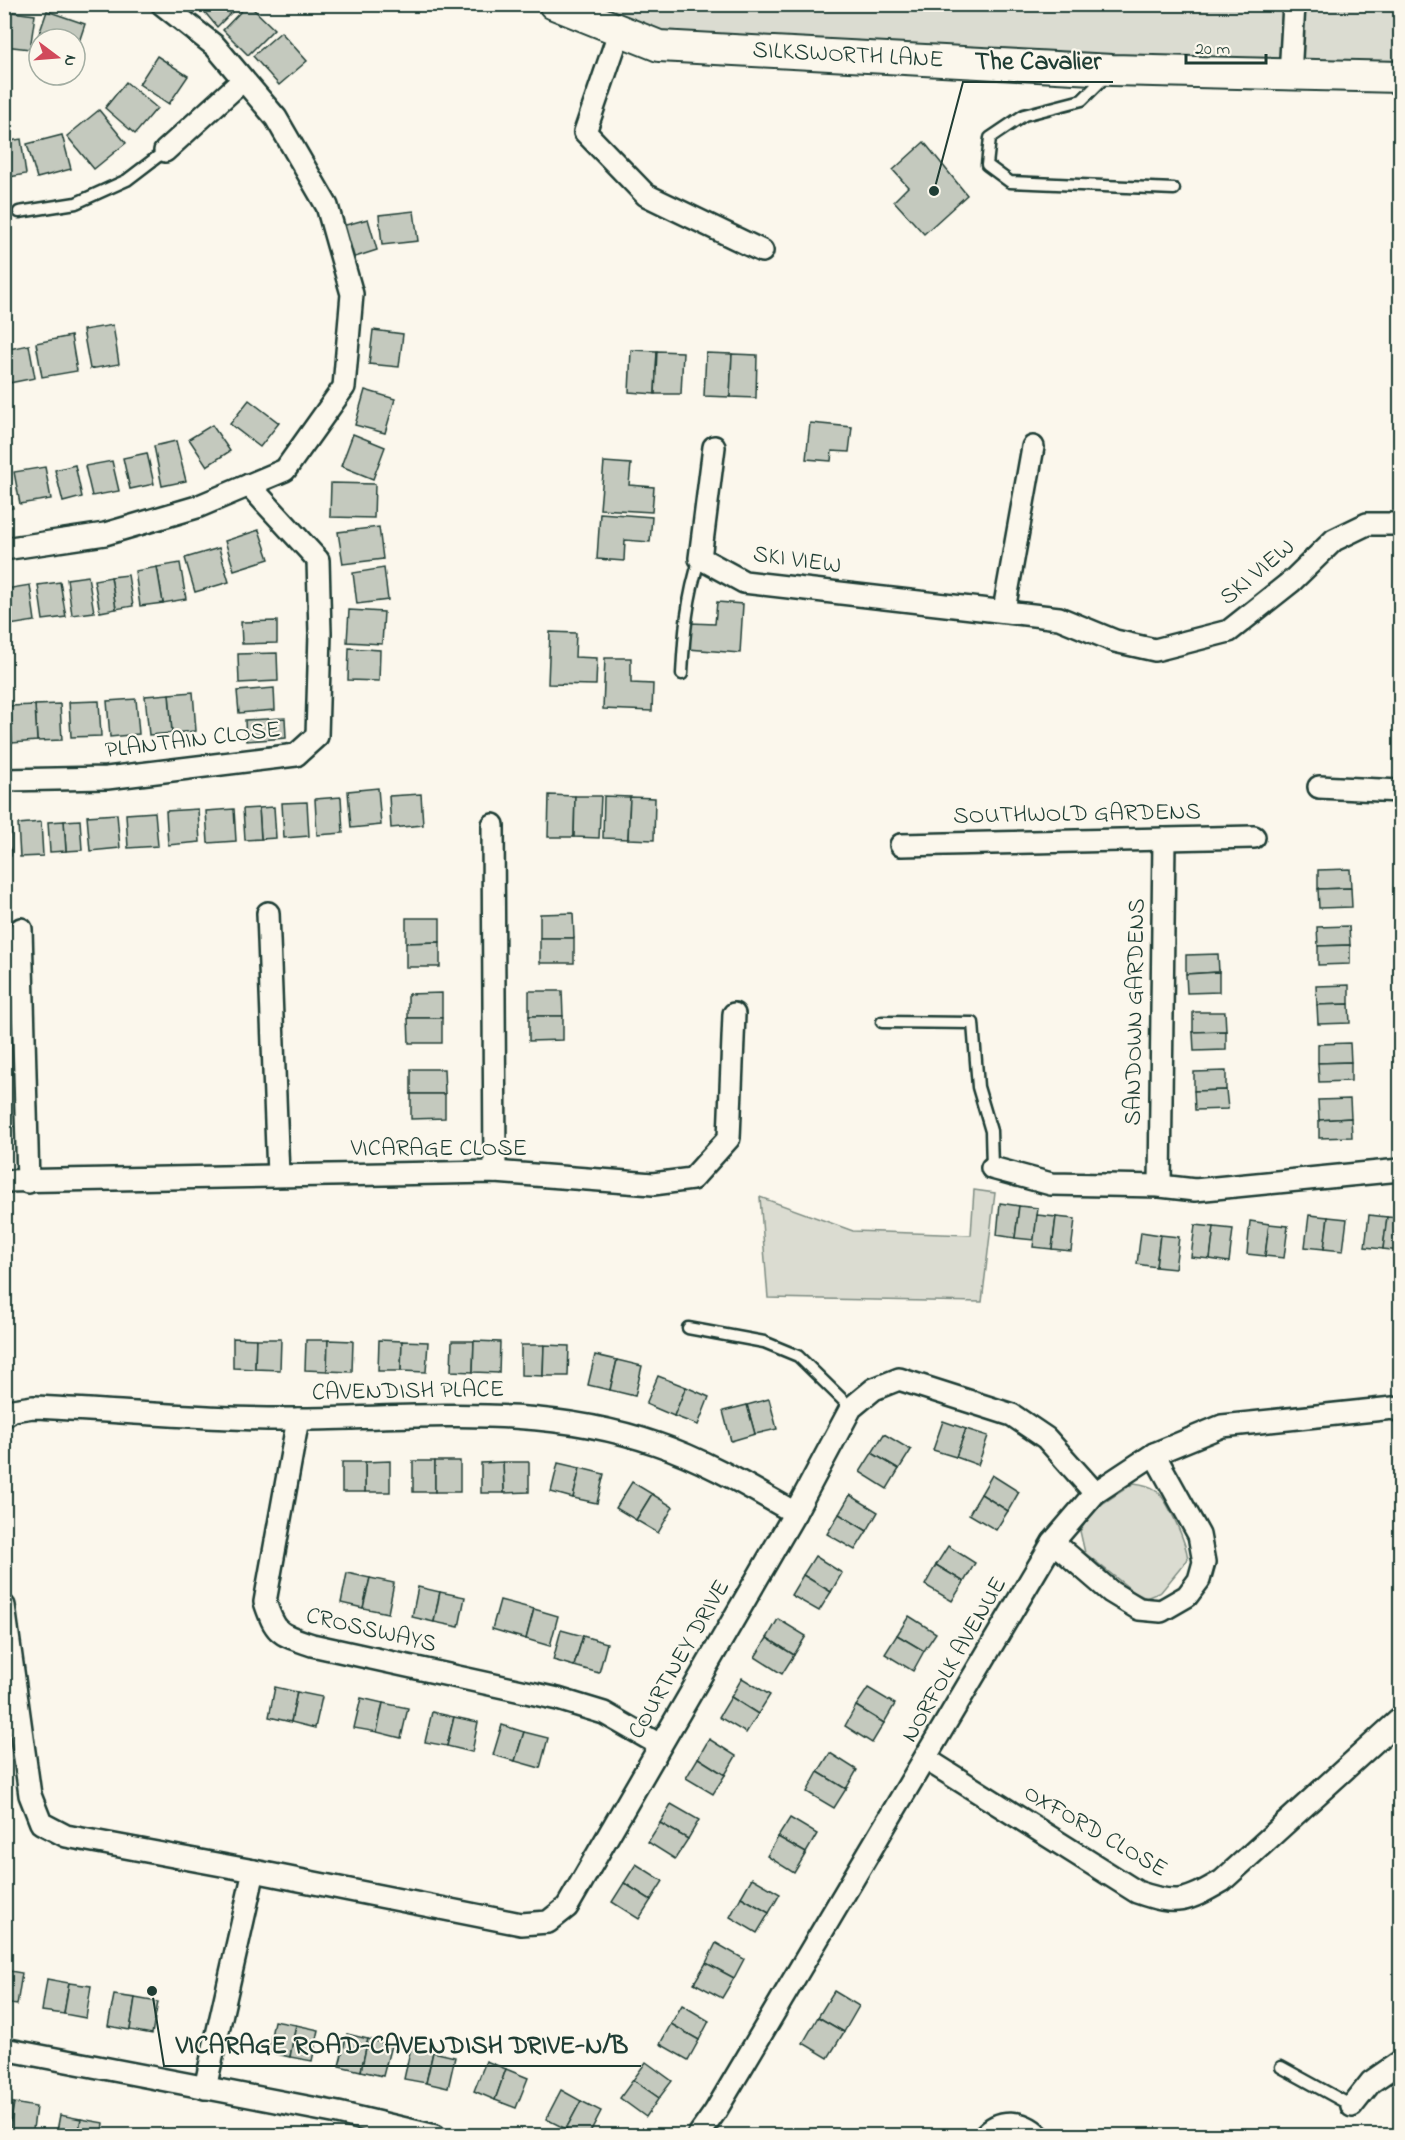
<svg xmlns="http://www.w3.org/2000/svg" width="1405" height="2140" font-family="'Indie Flower',sans-serif">
  <style>
    .green { fill: #dbdcd1; stroke: #7d8c82; stroke-width: 1.5 }
    .building { fill: #c4c9be; stroke: #1f3d34; stroke-width: 1.5 }
    .lines { fill: none; stroke-linecap: round; stroke-linejoin: round }
    .lane-casing { stroke: #1f3d34; stroke-width: 15 }
    .street-casing { stroke: #1f3d34; stroke-width: 26 }
    .secondary-casing { stroke: #1f3d34; stroke-width: 34 }
    .lane { stroke: #fbf7ec; stroke-width: 10 }
    .street { stroke: #fbf7ec; stroke-width: 21 }
    .secondary { stroke: #fbf7ec; stroke-width: 30 }
    .labels { text-anchor: middle; dominant-baseline: central; stroke-width: 4.5; stroke-linejoin: round; paint-order: stroke }
    .street-label { font-size: 24px; fill: #1f3d34; stroke: #fbf7ec }
    .leader { fill: none; stroke: #1f3d34; stroke-width: 2 }
    .callout-dot { fill: #1f3d34; stroke: #fbf7ec; stroke-width: 2 }
    .callout-label { font-size: 26px; text-anchor: middle; font-weight: bold; fill: #1f3d34; stroke: #fbf7ec; stroke-width: 4.5; stroke-linejoin: round; paint-order: stroke }
  </style>
  <rect width="100%" height="100%" fill="#fbf7ec"/>
  <filter id="ink" filterUnits="userSpaceOnUse"><feTurbulence type="fractalNoise" baseFrequency=".0167" numOctaves="2"/><feDisplacementMap in="SourceGraphic" scale="12" xChannelSelector="R" yChannelSelector="G"/><feConvolveMatrix kernelMatrix="1 2 1 2 8 2 1 2 1" color-interpolation-filters="sRGB"/></filter>
  <g filter="url(#ink)">
    <!-- green -->
    <g class="green">
      <polygon points="554,5 1400,5 1400,77 659,46"/>
      <polygon points="974,1190 995,1193 982,1302 768,1298 760,1197 853,1231 971,1235"/>
      <path d="M1134 1483C1142 1484 1149 1485 1156 1490 1169 1502 1186 1542 1188 1559L1161 1592 1146 1598 1134 1592 1085 1553 1080 1531 1094 1509Z"/>
    </g>
    <!-- building -->
    <g class="building">
      <polygon points="198,4 240,4 217,27"/>
      <polygon points="248,4 274,29 248,55 223,30"/>
      <polygon points="4,11 35,15 30,49 4,46"/>
      <polygon points="47,11 85,24 75,54 75,39 39,39 39,47 35,46"/>
      <polygon points="281,32 307,61 279,85 253,56"/>
      <polygon points="157,56 188,76 169,104 139,84"/>
      <polygon points="126,82 157,108 135,134 105,108"/>
      <polygon points="99,110 126,143 94,169 67,136"/>
      <polygon points="62,135 71,169 37,178 27,144"/>
      <polygon points="21,139 26,174 4,178 4,142"/>
      <polygon points="924,142 967,195 924,234 894,201 908,187 893,170"/>
      <polygon points="414,211 418,241 382,245 379,215"/>
      <polygon points="368,219 377,250 352,258 342,226"/>
      <polygon points="113,325 119,364 90,369 83,330"/>
      <polygon points="373,330 403,334 399,367 369,364"/>
      <polygon points="71,336 77,371 42,377 36,343"/>
      <polygon points="29,345 35,378 4,384 4,350"/>
      <polygon points="631,350 657,351 655,394 629,392"/>
      <polygon points="657,351 683,352 681,394 655,394"/>
      <polygon points="706,353 732,354 730,397 704,396"/>
      <polygon points="732,354 757,355 756,398 730,397"/>
      <polygon points="365,390 395,399 385,433 355,425"/>
      <polygon points="249,400 279,423 260,447 230,424"/>
      <polygon points="810,423 852,427 849,452 832,451 831,461 806,459"/>
      <polygon points="212,425 230,451 207,466 189,439"/>
      <polygon points="353,434 385,447 373,479 341,466"/>
      <polygon points="176,441 186,481 162,486 154,446"/>
      <polygon points="147,453 154,484 130,489 123,458"/>
      <polygon points="112,461 119,491 92,496 85,466"/>
      <polygon points="604,462 631,464 629,485 654,487 652,512 600,509"/>
      <polygon points="75,465 82,497 63,502 55,470"/>
      <polygon points="45,467 51,499 20,504 14,472"/>
      <polygon points="4,474 13,508 4,510"/>
      <polygon points="331,483 375,484 374,518 330,517"/>
      <polygon points="600,513 652,517 650,542 625,540 624,561 597,559"/>
      <polygon points="379,527 383,559 343,564 338,532"/>
      <polygon points="259,530 269,559 234,570 225,541"/>
      <polygon points="219,548 229,582 195,592 185,558"/>
      <polygon points="180,563 186,599 163,603 157,567"/>
      <polygon points="157,567 163,603 140,606 135,571"/>
      <polygon points="384,568 388,600 357,604 353,573"/>
      <polygon points="128,575 133,606 116,609 111,577"/>
      <polygon points="88,576 94,612 72,615 67,579"/>
      <polygon points="111,577 116,609 100,612 94,580"/>
      <polygon points="60,582 66,617 43,620 38,585"/>
      <polygon points="30,585 35,621 10,625 5,589"/>
      <polygon points="717,602 743,604 740,653 688,649 690,623 715,624"/>
      <polygon points="349,610 384,612 382,644 347,642"/>
      <polygon points="277,621 277,643 242,644 241,622"/>
      <polygon points="550,632 576,633 575,657 597,658 596,685 548,684"/>
      <polygon points="349,648 380,650 379,681 348,680"/>
      <polygon points="277,653 278,681 239,683 238,654"/>
      <polygon points="605,658 631,658 631,683 653,684 652,711 603,709"/>
      <polygon points="274,688 275,710 239,713 237,691"/>
      <polygon points="193,692 196,731 172,733 169,694"/>
      <polygon points="169,694 172,733 149,735 145,696"/>
      <polygon points="136,699 139,734 110,737 107,701"/>
      <polygon points="99,701 101,736 71,737 69,702"/>
      <polygon points="60,704 62,740 37,741 35,705"/>
      <polygon points="35,705 37,741 12,743 10,706"/>
      <polygon points="285,718 286,738 246,741 245,720"/>
      <polygon points="378,788 381,825 351,828 348,791"/>
      <polygon points="421,794 423,825 391,828 389,796"/>
      <polygon points="549,795 575,796 574,837 548,837"/>
      <polygon points="575,796 601,796 599,838 574,837"/>
      <polygon points="604,796 630,797 628,839 603,838"/>
      <polygon points="341,797 343,833 317,835 315,799"/>
      <polygon points="630,797 655,798 654,840 628,839"/>
      <polygon points="307,802 309,836 284,838 282,803"/>
      <polygon points="274,807 276,838 261,839 259,808"/>
      <polygon points="259,808 261,839 245,840 243,809"/>
      <polygon points="198,809 200,842 168,845 166,811"/>
      <polygon points="234,809 236,841 208,843 206,811"/>
      <polygon points="155,812 158,846 128,848 126,814"/>
      <polygon points="117,814 120,848 90,851 87,816"/>
      <polygon points="80,820 82,850 66,851 64,821"/>
      <polygon points="64,821 66,851 50,852 48,822"/>
      <polygon points="41,822 43,856 20,857 18,824"/>
      <rect x="4" y="824" width="7" height="32"/>
      <polygon points="1350,869 1351,888 1318,889 1318,870"/>
      <polygon points="1351,888 1352,907 1319,908 1318,889"/>
      <polygon points="573,913 574,938 540,938 540,914"/>
      <polygon points="406,918 440,918 440,942 406,943"/>
      <polygon points="1349,926 1350,945 1318,946 1317,927"/>
      <rect x="540" y="938" width="34" height="25"/>
      <polygon points="440,942 440,967 406,967 406,943"/>
      <polygon points="1350,945 1350,964 1318,965 1318,946"/>
      <polygon points="1218,954 1219,972 1186,974 1186,955"/>
      <polygon points="1219,972 1219,992 1187,993 1186,974"/>
      <polygon points="1349,985 1349,1004 1317,1005 1316,986"/>
      <polygon points="529,991 562,991 563,1016 529,1016"/>
      <polygon points="442,993 442,1018 408,1018 408,994"/>
      <polygon points="1349,1004 1350,1023 1318,1024 1317,1005"/>
      <polygon points="1193,1012 1225,1012 1226,1031 1193,1032"/>
      <polygon points="529,1016 563,1016 563,1040 529,1041"/>
      <polygon points="408,1018 442,1018 442,1043 409,1043"/>
      <polygon points="1226,1031 1226,1050 1194,1051 1193,1032"/>
      <polygon points="1350,1043 1351,1062 1318,1063 1318,1044"/>
      <polygon points="1351,1062 1351,1081 1319,1082 1318,1063"/>
      <polygon points="411,1069 444,1069 445,1094 411,1094"/>
      <polygon points="1226,1071 1226,1090 1194,1091 1194,1072"/>
      <polygon points="1226,1090 1228,1109 1195,1110 1194,1091"/>
      <polygon points="411,1094 445,1094 445,1118 411,1119"/>
      <polygon points="1350,1099 1351,1118 1319,1120 1318,1100"/>
      <polygon points="1351,1118 1352,1137 1319,1138 1319,1120"/>
      <polygon points="1000,1203 1019,1206 1015,1238 997,1235"/>
      <polygon points="1019,1206 1038,1208 1034,1240 1015,1238"/>
      <polygon points="1037,1215 1056,1217 1052,1249 1033,1247"/>
      <polygon points="1309,1215 1328,1217 1324,1249 1305,1247"/>
      <polygon points="1369,1215 1387,1217 1383,1249 1365,1247"/>
      <polygon points="1056,1217 1075,1219 1071,1251 1052,1249"/>
      <polygon points="1328,1217 1347,1219 1343,1251 1324,1249"/>
      <polygon points="1387,1217 1400,1218 1400,1251 1383,1249"/>
      <polygon points="1250,1221 1269,1224 1265,1256 1247,1254"/>
      <polygon points="1269,1224 1288,1226 1284,1258 1265,1256"/>
      <polygon points="1195,1225 1214,1227 1210,1259 1191,1257"/>
      <polygon points="1214,1227 1233,1229 1229,1262 1210,1259"/>
      <polygon points="1141,1232 1160,1235 1156,1267 1137,1264"/>
      <polygon points="1160,1235 1179,1237 1175,1269 1156,1267"/>
      <polygon points="233,1338 256,1339 255,1369 233,1368"/>
      <polygon points="256,1339 281,1339 280,1370 255,1369"/>
      <polygon points="306,1340 328,1340 327,1371 305,1370"/>
      <polygon points="328,1340 353,1341 352,1372 327,1371"/>
      <polygon points="379,1340 402,1341 401,1371 378,1371"/>
      <polygon points="402,1341 428,1342 426,1372 401,1371"/>
      <polygon points="452,1341 474,1341 473,1372 451,1371"/>
      <polygon points="474,1341 500,1342 499,1373 473,1372"/>
      <polygon points="521,1345 544,1345 543,1376 521,1375"/>
      <polygon points="544,1345 569,1346 568,1376 543,1376"/>
      <polygon points="595,1355 617,1360 610,1390 588,1385"/>
      <polygon points="617,1360 642,1366 635,1396 610,1390"/>
      <polygon points="658,1376 686,1387 674,1416 646,1404"/>
      <polygon points="686,1387 709,1397 698,1425 674,1416"/>
      <polygon points="769,1399 777,1429 755,1434 747,1405"/>
      <polygon points="747,1405 755,1434 731,1441 723,1411"/>
      <polygon points="943,1421 966,1429 956,1457 933,1450"/>
      <polygon points="966,1429 988,1436 978,1465 956,1457"/>
      <polygon points="884,1434 911,1450 899,1469 872,1453"/>
      <polygon points="872,1453 899,1469 887,1489 860,1472"/>
      <polygon points="390,1461 390,1492 365,1492 365,1462"/>
      <rect x="413" y="1461" width="22" height="31"/>
      <rect x="435" y="1461" width="25" height="31"/>
      <rect x="342" y="1462" width="23" height="30"/>
      <polygon points="503,1462 529,1462 529,1492 504,1493"/>
      <polygon points="503,1462 504,1493 481,1493 481,1463"/>
      <polygon points="558,1463 580,1468 573,1498 551,1492"/>
      <polygon points="580,1468 604,1474 597,1503 573,1498"/>
      <polygon points="992,1475 1019,1492 1008,1511 981,1494"/>
      <polygon points="632,1482 652,1494 636,1520 616,1508"/>
      <polygon points="652,1494 673,1507 658,1533 636,1520"/>
      <polygon points="981,1494 1008,1511 996,1530 969,1514"/>
      <polygon points="850,1495 878,1512 867,1531 839,1514"/>
      <polygon points="839,1514 867,1531 855,1550 827,1534"/>
      <polygon points="948,1546 975,1563 964,1582 936,1565"/>
      <polygon points="815,1556 842,1573 831,1592 803,1575"/>
      <polygon points="936,1565 964,1582 952,1601 925,1585"/>
      <polygon points="347,1573 370,1578 363,1608 341,1603"/>
      <polygon points="803,1575 831,1592 819,1611 791,1595"/>
      <polygon points="370,1578 394,1583 388,1613 363,1608"/>
      <polygon points="418,1587 440,1592 434,1622 412,1617"/>
      <polygon points="440,1592 465,1597 459,1627 434,1622"/>
      <polygon points="500,1600 534,1609 526,1639 492,1629"/>
      <polygon points="534,1609 558,1616 550,1646 526,1639"/>
      <polygon points="909,1616 936,1633 924,1651 897,1635"/>
      <polygon points="778,1619 806,1636 794,1655 767,1638"/>
      <polygon points="561,1630 583,1636 574,1666 553,1660"/>
      <polygon points="897,1635 924,1651 913,1671 885,1654"/>
      <polygon points="583,1636 607,1643 599,1673 574,1666"/>
      <polygon points="767,1638 794,1655 782,1674 755,1657"/>
      <polygon points="742,1678 770,1695 758,1714 731,1697"/>
      <polygon points="275,1687 297,1692 291,1722 269,1717"/>
      <polygon points="868,1688 895,1704 884,1723 856,1706"/>
      <polygon points="297,1692 322,1697 315,1728 291,1722"/>
      <polygon points="731,1697 758,1714 746,1733 719,1717"/>
      <polygon points="361,1698 383,1703 377,1732 354,1728"/>
      <polygon points="383,1703 408,1708 401,1738 377,1732"/>
      <polygon points="856,1706 884,1723 872,1743 845,1726"/>
      <polygon points="432,1712 454,1717 447,1746 425,1742"/>
      <polygon points="454,1717 478,1722 472,1752 447,1746"/>
      <polygon points="502,1725 524,1732 515,1761 493,1755"/>
      <polygon points="524,1732 548,1738 540,1768 515,1761"/>
      <polygon points="709,1739 736,1756 725,1775 698,1758"/>
      <polygon points="830,1753 857,1770 846,1789 818,1772"/>
      <polygon points="698,1758 725,1775 713,1794 686,1778"/>
      <polygon points="818,1772 846,1789 834,1808 807,1792"/>
      <polygon points="671,1804 699,1820 688,1839 660,1823"/>
      <polygon points="790,1818 817,1834 806,1853 778,1837"/>
      <polygon points="660,1823 688,1839 675,1859 648,1842"/>
      <polygon points="778,1837 806,1853 794,1873 767,1856"/>
      <polygon points="636,1864 663,1881 651,1900 624,1883"/>
      <polygon points="752,1878 780,1894 769,1913 741,1897"/>
      <polygon points="624,1883 651,1900 639,1919 612,1902"/>
      <polygon points="741,1897 769,1913 757,1933 730,1917"/>
      <polygon points="716,1943 744,1959 734,1978 706,1963"/>
      <polygon points="706,1963 734,1978 722,1998 694,1983"/>
      <polygon points="4,1970 22,1973 17,2005 4,2003"/>
      <polygon points="47,1979 69,1983 64,2014 42,2011"/>
      <polygon points="69,1983 91,1986 86,2018 64,2014"/>
      <polygon points="834,1991 859,2006 844,2032 818,2017"/>
      <polygon points="114,1995 135,1998 130,2030 108,2026"/>
      <polygon points="135,1998 158,2002 152,2034 130,2030"/>
      <polygon points="682,2005 709,2021 699,2040 671,2024"/>
      <polygon points="818,2017 844,2032 828,2058 803,2043"/>
      <polygon points="274,2021 296,2025 290,2057 268,2052"/>
      <polygon points="671,2024 699,2040 688,2060 660,2044"/>
      <polygon points="296,2025 319,2030 312,2061 290,2057"/>
      <polygon points="347,2034 368,2039 361,2071 339,2066"/>
      <polygon points="368,2039 391,2045 383,2076 361,2071"/>
      <polygon points="411,2047 433,2052 426,2083 404,2079"/>
      <polygon points="433,2052 455,2057 448,2088 426,2083"/>
      <polygon points="486,2061 506,2069 495,2100 474,2091"/>
      <polygon points="646,2062 672,2081 659,2098 633,2080"/>
      <polygon points="506,2069 528,2078 516,2108 495,2100"/>
      <polygon points="633,2080 659,2098 646,2117 620,2098"/>
      <polygon points="561,2090 581,2101 566,2129 546,2119"/>
      <polygon points="4,2101 14,2103 9,2134 4,2134"/>
      <polygon points="581,2101 601,2111 588,2136 578,2136 566,2129"/>
      <polygon points="14,2103 36,2107 32,2136 9,2134"/>
      <polygon points="60,2115 81,2119 78,2136 56,2136"/>
      <polygon points="81,2119 104,2123 102,2136 78,2136"/>
    </g>
    <g class="lines">
      <defs>
        <g id="lane">
          <polyline points="1108,74 1082,100 1024,115 990,138 987,165 1010,182 1174,189"/>
          <polyline points="19,212 76,203 127,180 165,151"/>
          <path d="M682 674C684 634 687 597 700 558"/>
          <polyline points="882,1022 973,1023 978,1087 991,1131 992,1168"/>
          <polyline points="688,1328 764,1342 798,1356 851,1408"/>
          <polyline points="1281,2067 1352,2106"/>
        </g>
        <g id="street">
          <polyline points="620,30 585,132 646,195 762,251"/>
          <polyline points="1290,76 1294,4"/>
          <polyline points="165,151 243,80"/>
          <polyline points="714,447 700,558 744,582 1059,618 1115,641 1155,650 1229,631 1292,581 1334,540 1367,524 1400,524"/>
          <polyline points="4,549 105,534 197,507 285,470 344,387 352,294 327,206 276,118 215,46 162,4"/>
          <polyline points="1004,610 1033,447"/>
          <polyline points="4,780 107,778 296,755 317,736 320,633 318,560 249,485"/>
          <polyline points="1319,787 1400,791"/>
          <polyline points="493,825 495,1172"/>
          <polyline points="901,845 1254,837"/>
          <polyline points="268,913 278,1175"/>
          <polyline points="21,929 28,1182"/>
          <polyline points="992,1168 1051,1184 1160,1186 1195,1190 1400,1170"/>
          <polyline points="4,1181 495,1172 653,1184 692,1179 729,1138 734,1014"/>
          <polyline points="1160,1186 1164,839"/>
          <path d="M4 1416 13 1410 33 1407C121 1411 214 1420 301 1419 422 1418 540 1403 657 1444 705 1460 751 1488 795 1513"/>
          <path d="M298 1419 265 1602C276 1635 280 1634 312 1645L558 1699 604 1713 660 1745"/>
          <polyline points="1053,1542 1111,1592 1139,1609 1161,1611 1187,1596 1199,1580 1204,1562 1199,1535 1154,1454"/>
          <polyline points="4,1606 30,1795 41,1823 66,1836 254,1871 205,2088"/>
          <path d="M926 1759 1137 1892C1177 1906 1186 1902 1222 1881L1400 1719"/>
          <polyline points="254,1871 521,1924 548,1922 567,1907 795,1513 851,1408 874,1389 899,1379 1012,1415 1046,1438 1095,1493"/>
          <polyline points="4,2049 338,2113 435,2136"/>
          <polyline points="1352,2106 1371,2082 1400,2062"/>
          <polyline points="698,2136 715,2112 1053,1542 1095,1493 1154,1454 1222,1426 1393,1408 1400,1411"/>
          <path d="M984 2136C999 2118 1023 2120 1039 2136"/>
        </g>
        <polyline id="secondary" points="554,4 659,46 1112,70 1400,77"/>
      </defs>
      <!-- lane casing -->
      <use href="#lane" class="lane-casing"/>
      <!-- street casing -->
      <use href="#street" class="street-casing"/>
      <!-- secondary casing -->
      <use href="#secondary" class="secondary-casing"/>
      <!-- lane -->
      <use href="#lane" class="lane"/>
      <!-- street -->
      <use href="#street" class="street"/>
      <!-- secondary -->
      <use href="#secondary" class="secondary"/>
    </g>
  </g>
  <g class="labels">
    <!-- street labels -->
    <g class="street-label">
      <text transform="translate(848 56) rotate(3)">SILKSWORTH LANE</text>
      <text transform="translate(797 561) rotate(8)">SKI VIEW</text>
      <text transform="translate(1258 573) rotate(-40)">SKI VIEW</text>
      <text transform="translate(193 741) rotate(-7)">PLANTAIN CLOSE</text>
      <text transform="translate(1077 815) rotate(-1)">SOUTHWOLD GARDENS</text>
      <text transform="translate(1136 1012) rotate(-89)">SANDOWN GARDENS</text>
      <text x="439" y="1149">VICARAGE CLOSE</text>
      <text transform="translate(408 1392) rotate(-1)">CAVENDISH PLACE</text>
      <text transform="translate(371 1631) rotate(13)">CROSSWAYS</text>
      <text transform="translate(680 1660) rotate(-60)">COURTNEY DRIVE</text>
      <text transform="translate(955 1660) rotate(-60)">NORFOLK AVENUE</text>
      <text transform="translate(1095 1832) rotate(30)">OXFORD CLOSE</text>
    </g>
  </g>
  <!-- callouts -->
  <path class="leader" d="M934 191L963 82H1113M152 1991L164 2066H641"/>
  <g class="callout-dot">
    <circle cx="934" cy="191" r="6"/>
    <circle cx="152" cy="1991" r="6"/>
  </g>
  <g class="callout-label">
    <text x="1038" y="69">The Cavalier</text>
    <text x="402" y="2053">VICARAGE ROAD-CAVENDISH DRIVE-N/B</text>
  </g>
  <!-- margin -->
  <rect width="1405" height="2140" fill="none" stroke="#fbf7ec" stroke-width="24"/>
  <rect x="12" y="12" width="1381" height="2116" fill="none" stroke="#1f3d34" stroke-width="2" filter="url(#ink)"/>
  <!-- north arrow -->
  <g transform="translate(57 57) rotate(106)"><circle r="28" fill="#fbf7ec" stroke="#a3ada2" stroke-width="1.5"/>
  <path d="M0-4.5L10 22L0 15L-10 22Z" fill="#d1495b"/>
  <text y="-9" font-size="16" font-weight="bold" text-anchor="middle" fill="#1f3d34">N</text>
  </g>
  <!-- scale -->
  <path d="M1186 54v9h80v-9" fill="none" stroke="#1f3d34" stroke-width="3"/>
  <text x="1195" y="54" font-size="18" fill="#1f3d34" stroke="#fbf7ec" stroke-width="4.5" paint-order="stroke">20 m</text>
</svg>
